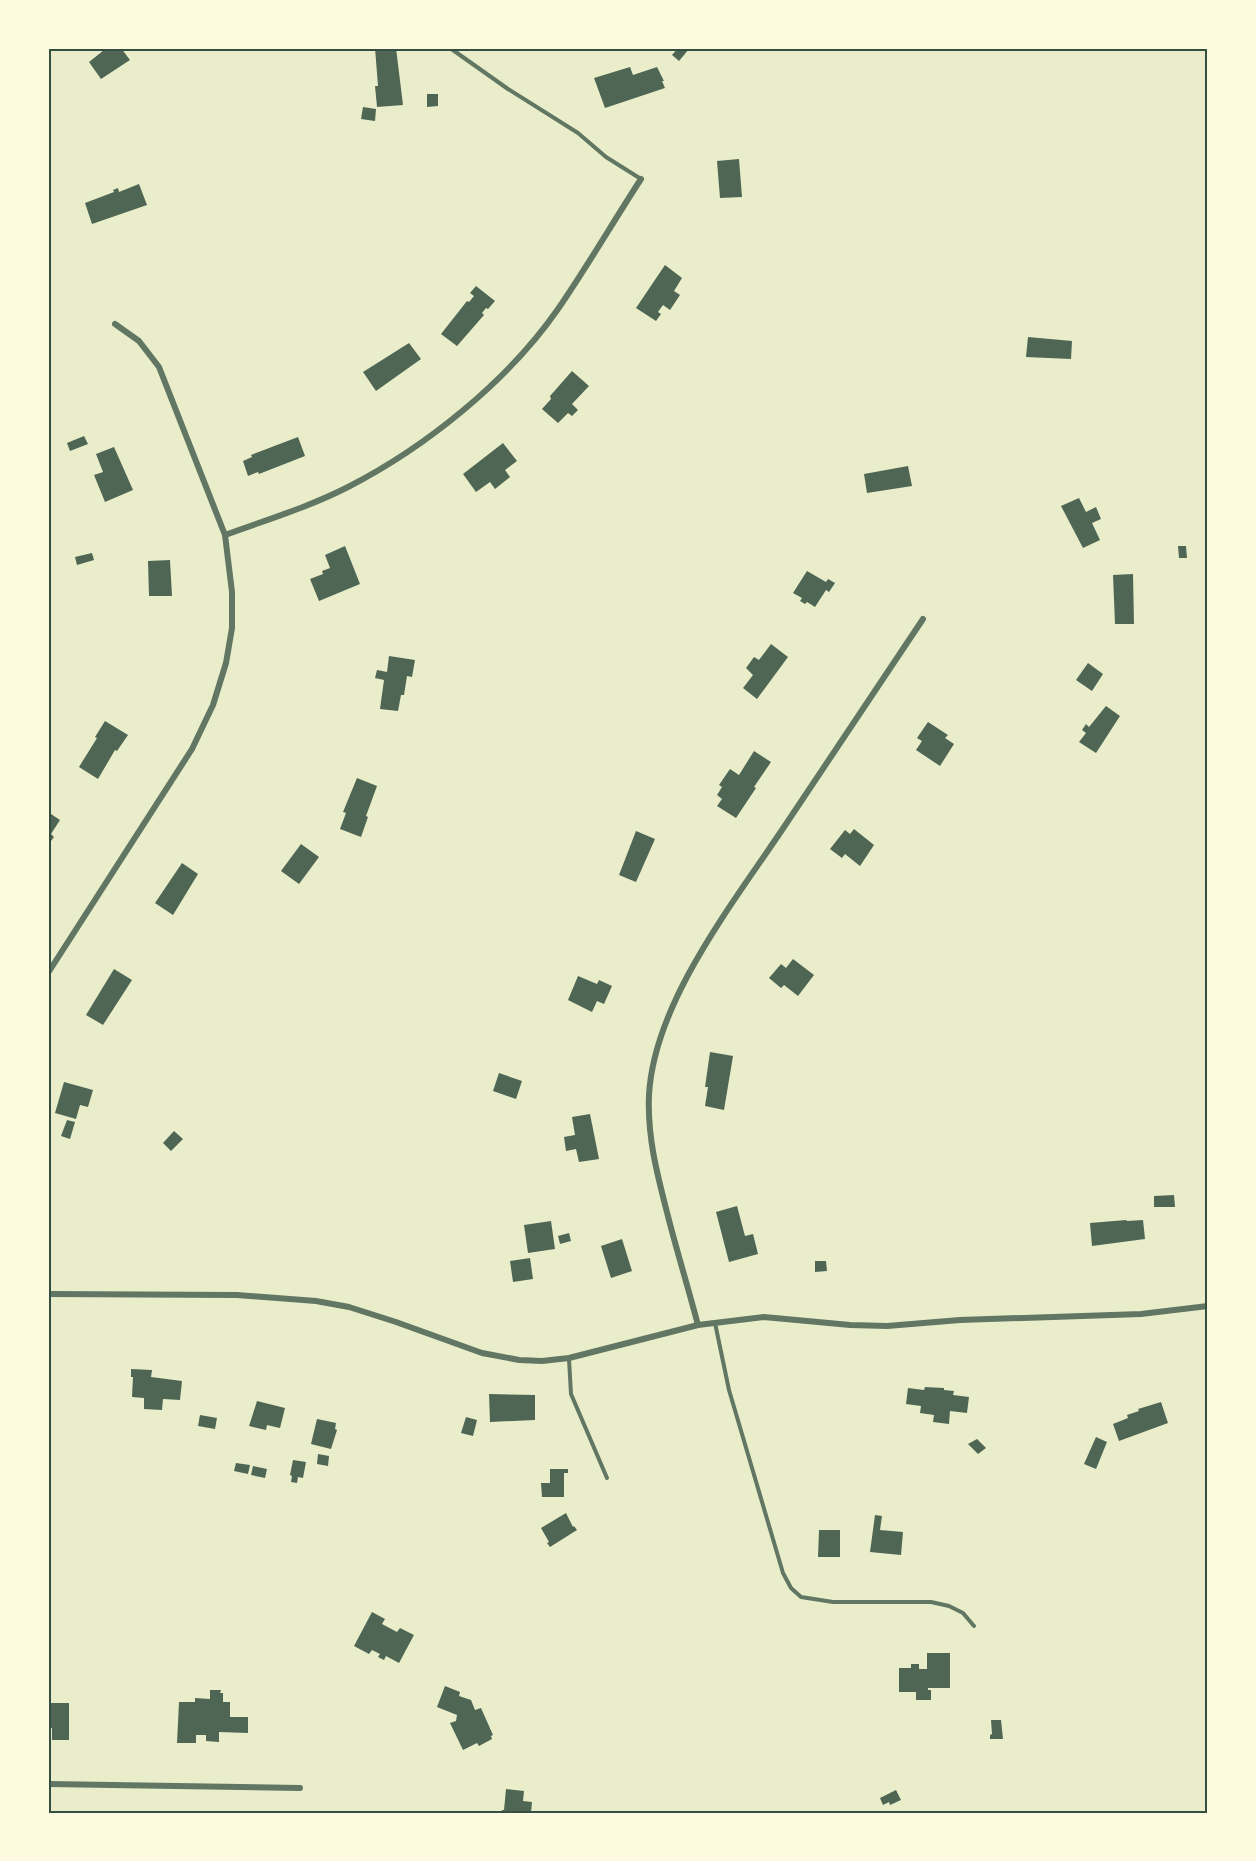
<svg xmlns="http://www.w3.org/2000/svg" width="1256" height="1861" font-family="Arial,sans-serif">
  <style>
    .building { fill: #4f6655 }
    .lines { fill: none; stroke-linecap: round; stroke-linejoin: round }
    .service { stroke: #617663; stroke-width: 4 }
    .minor { stroke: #617663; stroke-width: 6 }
    .neatline { fill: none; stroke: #344e41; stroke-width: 2 }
  </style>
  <rect width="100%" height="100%" fill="#e9edc9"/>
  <!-- building -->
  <g class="building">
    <polygon points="103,48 121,48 130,60 101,79 89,62 104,50"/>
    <polygon points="375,48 396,48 403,105 377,107 375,86 378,86"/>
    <polygon points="678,48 689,49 679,61 672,55"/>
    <polygon points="630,67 633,75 657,67 664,81 662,81 665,88 605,108 594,78"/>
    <polygon points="427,94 438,94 438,106 427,107"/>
    <polygon points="363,107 376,109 375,121 361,119"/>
    <polygon points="739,159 742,197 720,198 717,161"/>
    <polygon points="139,184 147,205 92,224 85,203 114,192 113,190 118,188 119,192"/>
    <polygon points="665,265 682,278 674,291 680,295 670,310 663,305 658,312 661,314 656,321 636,308"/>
    <polygon points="476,286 495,301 488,309 486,308 482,313 484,315 457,346 441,334 467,301 469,302 474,296 470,293"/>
    <polygon points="1028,337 1072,341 1071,359 1026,357"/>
    <polygon points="409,343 421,359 376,391 363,372"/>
    <polygon points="572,371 589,386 572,404 578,410 572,416 568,413 558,423 542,409 551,399 550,396"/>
    <polygon points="84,436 88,444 70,451 67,443"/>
    <polygon points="298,437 305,456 259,474 258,472 248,476 243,461 252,457 251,455"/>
    <polygon points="503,443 517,461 505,470 510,477 495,489 490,482 476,492 463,474"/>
    <polygon points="114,447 133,490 105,502 94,475 103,472 96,454"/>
    <polygon points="908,466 912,486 867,493 864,474"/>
    <polygon points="1079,498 1086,512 1096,507 1101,519 1092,523 1100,540 1083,548 1061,506"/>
    <polygon points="345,546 360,584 319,601 310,579 323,574 322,571 330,568 325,555"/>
    <polygon points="1178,546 1186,546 1187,558 1179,558"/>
    <polygon points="92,553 94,560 77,565 75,557"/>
    <polygon points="170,560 172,596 149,596 148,561"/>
    <polygon points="807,571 826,582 828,579 835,583 829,592 826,590 815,607 807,602 805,604 800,601 802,598 793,593"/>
    <polygon points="1133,574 1134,624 1115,624 1113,575"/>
    <polygon points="771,644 788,657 757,699 743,688 753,675 746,668 754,657 759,660"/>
    <polygon points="389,656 415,660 412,677 407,676 404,695 401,695 398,711 380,709 384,680 375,678 377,670 387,672"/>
    <polygon points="1088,663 1103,674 1092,691 1076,680"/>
    <polygon points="1106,706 1120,716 1096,753 1079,742 1086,733 1082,730 1086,724 1089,727"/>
    <polygon points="105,721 128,735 117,751 115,750 98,779 79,767 97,738 95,737"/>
    <polygon points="928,722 948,735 945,738 954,744 940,766 916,750 922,741 917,738"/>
    <polygon points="754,751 771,762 754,787 756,788 736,818 717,806 722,799 717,795 722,787 719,785 730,769 739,775"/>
    <polygon points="357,778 377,786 366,816 368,817 361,837 340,829 346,813 343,812"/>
    <polygon points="48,812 60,820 51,834 54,837 48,845"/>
    <polygon points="854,829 874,845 860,866 845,854 842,858 830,849 845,830 850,834"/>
    <polygon points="636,831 655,839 636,882 619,875"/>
    <polygon points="301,844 319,857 299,884 281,871"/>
    <polygon points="182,863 198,874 173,915 155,903"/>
    <polygon points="793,959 814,975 798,996 784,985 781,988 769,978 781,964 786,968"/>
    <polygon points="114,969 132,980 103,1025 86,1015"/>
    <polygon points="578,976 597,984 599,980 612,986 604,1004 597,1001 592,1012 568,1000"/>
    <polygon points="710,1052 733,1056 724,1110 705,1106 708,1087 705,1087"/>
    <polygon points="499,1073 522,1081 516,1099 493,1091"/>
    <polygon points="64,1082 93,1090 88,1107 80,1105 76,1119 55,1113"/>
    <polygon points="590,1114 599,1159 579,1162 576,1149 566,1151 564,1137 575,1135 572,1117"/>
    <polygon points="67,1120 75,1122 70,1139 61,1136"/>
    <polygon points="174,1131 183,1139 171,1151 163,1143"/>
    <polygon points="1174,1195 1175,1207 1154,1207 1154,1196"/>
    <polygon points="737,1206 745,1236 753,1234 758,1254 729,1262 716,1212"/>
    <polygon points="1126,1220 1127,1221 1143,1220 1145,1239 1092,1246 1090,1223"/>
    <polygon points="551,1221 555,1249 528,1253 524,1225"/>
    <polygon points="569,1233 571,1241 560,1244 558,1236"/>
    <polygon points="622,1239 632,1271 611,1278 601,1246"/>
    <polygon points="530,1258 533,1279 513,1282 510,1261"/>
    <polygon points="815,1261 826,1261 827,1271 815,1272"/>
    <polygon points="131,1369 152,1370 151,1377 182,1381 180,1400 163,1399 162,1410 144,1409 144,1398 132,1397 133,1377 131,1377"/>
    <polygon points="925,1387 944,1388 944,1390 954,1391 953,1395 969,1397 967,1413 950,1411 949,1424 933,1422 934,1415 920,1413 921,1406 906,1404 908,1388 924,1390"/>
    <polygon points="489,1394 535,1395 535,1420 490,1422"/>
    <polygon points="257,1401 285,1408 280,1428 267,1425 266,1430 249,1426"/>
    <polygon points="1161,1402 1168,1423 1119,1441 1113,1424 1128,1418 1127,1415 1139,1411 1138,1409"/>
    <polygon points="200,1415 217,1418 215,1429 198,1426"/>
    <polygon points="466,1417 477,1420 473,1436 461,1433"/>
    <polygon points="317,1419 336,1423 335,1429 337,1430 331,1449 311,1444"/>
    <polygon points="1096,1437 1107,1442 1096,1469 1084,1464"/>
    <polygon points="977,1439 986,1448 978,1454 968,1444"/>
    <polygon points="318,1454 329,1456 328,1466 317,1464"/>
    <polygon points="293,1460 306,1462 303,1478 298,1477 297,1483 291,1482 292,1476 290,1475"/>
    <polygon points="236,1463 250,1465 248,1474 234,1471"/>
    <polygon points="253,1466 267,1469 265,1478 251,1475"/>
    <polygon points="550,1469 568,1469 568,1473 564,1473 564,1497 542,1497 541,1483 550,1483"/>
    <polygon points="566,1513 573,1527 574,1526 577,1530 550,1547 547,1543 549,1542 541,1528"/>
    <polygon points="875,1515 882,1516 880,1530 903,1532 901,1555 870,1552"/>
    <polygon points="819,1530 840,1530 840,1557 818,1557"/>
    <polygon points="372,1612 385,1619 382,1624 397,1632 400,1628 414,1635 399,1663 386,1656 384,1660 378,1657 380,1654 372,1650 369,1654 354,1646"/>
    <polygon points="927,1653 950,1653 950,1688 928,1688 928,1690 931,1690 931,1700 916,1700 916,1692 899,1692 899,1668 911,1668 911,1664 919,1664 919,1669 927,1669"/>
    <polygon points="445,1686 460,1692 459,1696 471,1700 475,1710 481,1708 493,1735 491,1736 492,1739 479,1746 477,1743 463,1750 450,1723 456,1721 457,1715 437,1707"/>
    <polygon points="210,1690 221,1690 220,1693 223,1693 223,1702 230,1702 230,1717 248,1717 248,1733 219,1732 219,1742 206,1741 206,1735 196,1735 196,1743 177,1743 179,1702 195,1702 195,1698 210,1699"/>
    <polygon points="48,1703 69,1703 69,1740 52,1740 52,1728 48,1728"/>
    <polygon points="991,1720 1001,1720 1003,1739 990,1739 990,1735 992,1734"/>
    <polygon points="506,1789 524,1791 523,1801 532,1802 531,1813 501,1813 502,1810 504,1810"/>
    <polygon points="896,1790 901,1800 890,1805 889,1802 883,1805 880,1798"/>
  </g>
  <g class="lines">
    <!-- service -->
    <g class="service">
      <polyline points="450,48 508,89 578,133 606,157 641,179"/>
      <polyline points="715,1323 729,1390 783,1573 791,1588 801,1597 833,1602 931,1602 949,1606 963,1613 974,1626"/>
      <polyline points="569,1359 571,1394 607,1478"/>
    </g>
    <!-- minor -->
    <g class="minor">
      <path d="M225 535C266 520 309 507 348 487 426 447 508 381 558 309 587 267 613 222 641 179"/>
      <polyline points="48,973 192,749 213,705 226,663 232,628 232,592 225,535 159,367 139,341 115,324"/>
      <polyline points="48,1294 237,1295 316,1301 349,1307 396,1322 482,1353 519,1360 542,1361 569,1358 698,1325 764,1317 850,1325 887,1326 960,1320 1141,1314 1208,1306"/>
      <path d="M698 1325C689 1291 679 1258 670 1224 659 1181 647 1140 649 1095 654 1002 734 902 784 827 830 757 877 688 923 619"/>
      <polyline points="48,1784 300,1788"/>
    </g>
  </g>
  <!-- border -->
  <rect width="1256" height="1861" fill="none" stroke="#fefae0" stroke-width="99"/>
  <rect x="50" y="50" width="1156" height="1762" class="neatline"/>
</svg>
